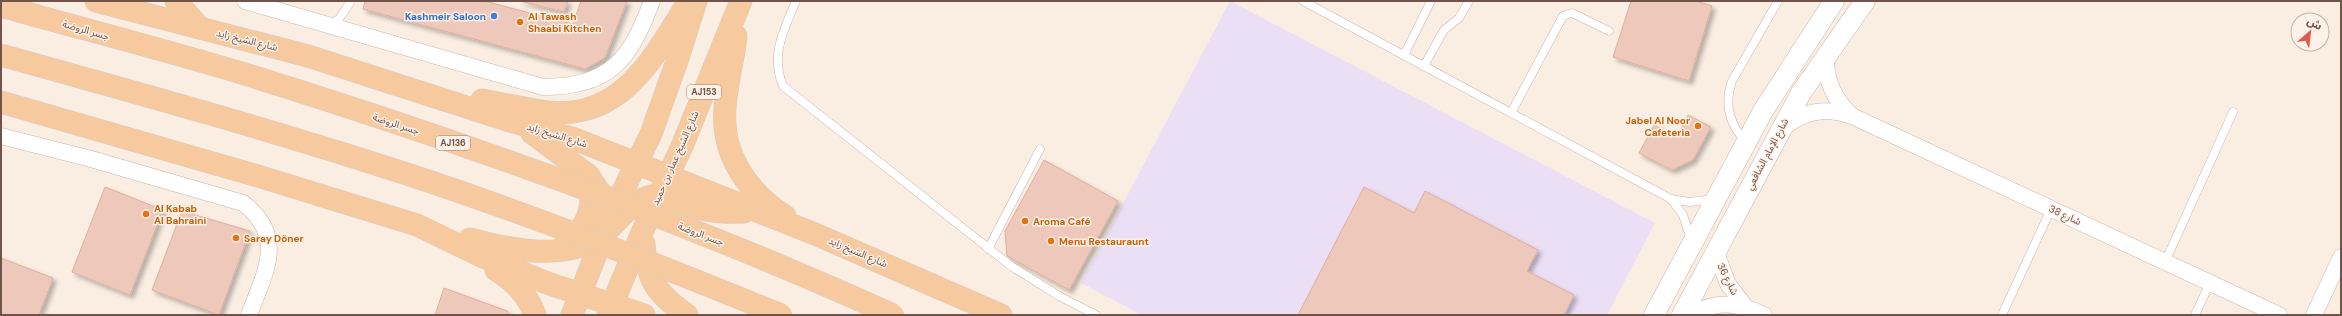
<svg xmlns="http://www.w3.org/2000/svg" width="2342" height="316" font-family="'DM Sans','Noto Sans Arabic',sans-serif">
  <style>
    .education { fill: #ebdff6 }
    .building { fill: #eec9bb; stroke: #e0ad9d; filter: url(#shadow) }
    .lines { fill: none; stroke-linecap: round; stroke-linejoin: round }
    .service-casing { stroke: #cab4a9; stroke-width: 9 }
    .minor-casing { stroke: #cab4a9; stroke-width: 17 }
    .tertiary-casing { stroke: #cab4a9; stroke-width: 21 }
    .primary-casing { stroke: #d7cfcc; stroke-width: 23 }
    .service { stroke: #fff; stroke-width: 8 }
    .minor { stroke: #fff; stroke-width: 16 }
    .tertiary { stroke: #fff; stroke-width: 20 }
    .primary { stroke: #f6c99e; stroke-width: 22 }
    .primary-bridge-casing { stroke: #d7cfcc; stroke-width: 23; stroke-linecap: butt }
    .primary-bridge { stroke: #f6c99e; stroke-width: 22 }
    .shop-dot { fill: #3f7fe0; stroke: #fef2e8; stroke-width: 1.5 }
    .food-dot { fill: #e8710a; stroke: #fef2e8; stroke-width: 1.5 }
    .labels { text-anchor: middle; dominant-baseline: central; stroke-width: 3; stroke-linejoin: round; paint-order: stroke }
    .shield { fill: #fef2e8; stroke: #9b8379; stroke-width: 1 }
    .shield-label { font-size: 9px; font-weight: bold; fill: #70534a }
    .shop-label { font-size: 10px; font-weight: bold; fill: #366cbe; stroke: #fef2e8; text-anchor: end }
    .food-label { font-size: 10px; font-weight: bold; fill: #c56008; stroke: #fef2e8; text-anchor: start }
    .street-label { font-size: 10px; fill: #70534a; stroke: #fef2e8 }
  </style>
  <defs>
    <filter id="shadow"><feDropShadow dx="3.5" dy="3.5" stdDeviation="2" flood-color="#0004"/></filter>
  </defs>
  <rect width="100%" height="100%" fill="#faeee2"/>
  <!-- education -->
  <polygon class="education" points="1230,1 1655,223 1607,315 1142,315 1081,283"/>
  <!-- building -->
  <g class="building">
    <polygon points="365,1 484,1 573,24 581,1 627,1 605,58 585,69 363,9"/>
    <polygon points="520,1 568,1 564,12"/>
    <polygon points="1631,1 1696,1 1712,6 1689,81 1613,57"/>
    <polygon points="1688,115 1711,127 1693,160 1672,170 1639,153 1654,125 1677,137"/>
    <polygon points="1044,160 1118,201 1069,290 1007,256 1005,231"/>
    <polygon points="105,187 163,210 130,295 72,272"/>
    <polygon points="1364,187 1414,213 1425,191 1538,250 1527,271 1574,295 1564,315 1298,315"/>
    <polygon points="182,211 250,231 219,315 152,290"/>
    <polygon points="1,258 53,278 39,315 1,315"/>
    <polygon points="444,288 507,311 509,315 435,315"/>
  </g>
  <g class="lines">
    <defs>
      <g id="service">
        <path d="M796 1C784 30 770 55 783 86L1011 266 1059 296 1096 315"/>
        <polyline points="1303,1 1671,199 1689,202 1714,199"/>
        <polyline points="329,24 339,19 351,1"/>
        <polyline points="1404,55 1431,1"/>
        <polyline points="1424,66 1444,30 1459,18 1469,1"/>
        <polyline points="1511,113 1563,16 1572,13 1609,31"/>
        <path d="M1746 142C1729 124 1724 104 1732 81L1778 1"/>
        <polyline points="1671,199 1683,215 1691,239"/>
        <polyline points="988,249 1040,149"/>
        <polyline points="2165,262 2233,112"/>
        <polyline points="2002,315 2051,209"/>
        <polyline points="2195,315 2210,283"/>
      </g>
      <g id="minor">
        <path d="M245 1 543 87C610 87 630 60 652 1"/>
        <path d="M1826 55C1825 79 1833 99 1852 116"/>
        <path d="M1783 129C1803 110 1826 107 1852 116L2279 315"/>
        <path d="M1 136 91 159 243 203C287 237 265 272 249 315"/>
        <polyline points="1715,250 1728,284 1744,305"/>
        <path d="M1689 315C1717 300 1736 302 1764 315"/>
        <polyline points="2314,315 2341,257"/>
      </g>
      <g id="tertiary">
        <polyline points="1654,315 1763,111 1834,1"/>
        <polyline points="1682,315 1801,93 1865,1"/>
      </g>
      <g id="primary">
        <polyline points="96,1 308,56 510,121 572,138 815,234 1001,315"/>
        <polyline points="176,1 200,28"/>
        <path d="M736 36C734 60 726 84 725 109 721 154 748 193 785 216"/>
        <path d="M482 100C504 104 526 109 548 112 622 120 654 57 687 4"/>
        <polyline points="1,102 261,177 417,225 481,256 547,283 644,315"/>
        <polyline points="532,133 588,175 608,204"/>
        <path d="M470 239C512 250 569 263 606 232 619 220 633 200 651 196 667 193 686 204 701 209 715 212 729 213 744 212"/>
        <path d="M644 244C647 281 657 294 687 315"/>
        <path d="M564 246C589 227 595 206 589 176"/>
        <path d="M496 270C514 281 528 295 535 315"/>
        <polyline points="572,315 612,213 651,134 678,58 696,1"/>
        <polyline points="608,315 643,230 683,144 741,1"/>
      </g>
    </defs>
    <!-- service casing -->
    <use href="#service" class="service-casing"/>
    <!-- minor casing -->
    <use href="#minor" class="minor-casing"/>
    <!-- tertiary casing -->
    <use href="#tertiary" class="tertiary-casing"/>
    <!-- primary casing -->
    <use href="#primary" class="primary-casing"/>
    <!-- service -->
    <use href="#service" class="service"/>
    <!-- minor -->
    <use href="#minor" class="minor"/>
    <!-- tertiary -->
    <use href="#tertiary" class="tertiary"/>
    <!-- primary -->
    <use href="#primary" class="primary"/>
    <defs>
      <g id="primary-bridge">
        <path d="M1 6C83 29 166 50 248 75 467 143 684 220 893 315"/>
        <path d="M1 55C138 93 275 131 410 175 535 216 659 265 781 315"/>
      </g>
    </defs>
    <!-- primary-bridge casing -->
    <use href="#primary-bridge" class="primary-bridge-casing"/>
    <!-- primary-bridge -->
    <use href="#primary-bridge" class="primary-bridge"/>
  </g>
  <!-- markers -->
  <circle class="shop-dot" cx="494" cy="16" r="4"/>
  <g class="food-dot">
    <circle cx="520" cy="22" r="4"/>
    <circle cx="1698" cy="126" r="4"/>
    <circle cx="146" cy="214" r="4"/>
    <circle cx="1025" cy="221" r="4"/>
    <circle cx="236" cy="238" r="4"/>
    <circle cx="1051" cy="241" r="4"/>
  </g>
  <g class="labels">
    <!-- shield labels -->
    <g class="shield">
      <rect x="687" y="85" width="34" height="14" rx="3"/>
      <rect x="436" y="136" width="34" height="14" rx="3"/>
    </g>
    <g class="shield-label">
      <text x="704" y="92">AJ153</text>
      <text x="453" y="143">AJ136</text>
    </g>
    <!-- shop labels -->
    <g class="shop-label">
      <text x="486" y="16">Kashmeir Saloon</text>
    </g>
    <!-- food labels -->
    <g class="food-label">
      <text x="528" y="16">Al Tawash<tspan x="528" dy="12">Shaabi Kitchen</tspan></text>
      <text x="1690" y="120" text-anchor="end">Jabel Al Noor<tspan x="1690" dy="12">Cafeteria</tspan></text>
      <text x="154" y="208">Al Kabab<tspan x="154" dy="12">Al Bahraini</tspan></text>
      <text x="1033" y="221">Aroma Café</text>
      <text x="244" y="238">Saray Döner</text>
      <text x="1059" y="241">Menu Restauraunt</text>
    </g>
    <!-- street labels -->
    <g class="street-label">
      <text transform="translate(86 30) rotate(16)">جسر الروضة</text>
      <text transform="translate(247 40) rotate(14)">شارع الشيخ زايد</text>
      <text transform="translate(396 124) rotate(18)">جسر الروضة</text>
      <text transform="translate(557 135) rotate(17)">شارع الشيخ زايد</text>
      <text transform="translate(1767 154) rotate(-62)">شارع الإمام الشافعي</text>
      <text transform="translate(675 158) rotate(-66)">شارع الشيخ عمار بن حميد</text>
      <text transform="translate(2065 215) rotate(25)">شارع 38</text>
      <text transform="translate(701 234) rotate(21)">جسر الروضة</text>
      <text transform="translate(858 252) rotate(23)">شارع الشيخ زايد</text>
      <text transform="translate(1728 279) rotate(63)">شارع 36</text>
    </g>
  </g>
  <!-- border -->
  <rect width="2342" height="316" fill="none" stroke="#70534a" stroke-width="4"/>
  <!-- north arrow -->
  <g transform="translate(2310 32) rotate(28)"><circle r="19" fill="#fef2e8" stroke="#c5b2a9"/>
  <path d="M0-3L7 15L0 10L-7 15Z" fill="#de5a4e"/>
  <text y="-6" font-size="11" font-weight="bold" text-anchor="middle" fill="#70534a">ش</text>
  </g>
</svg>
